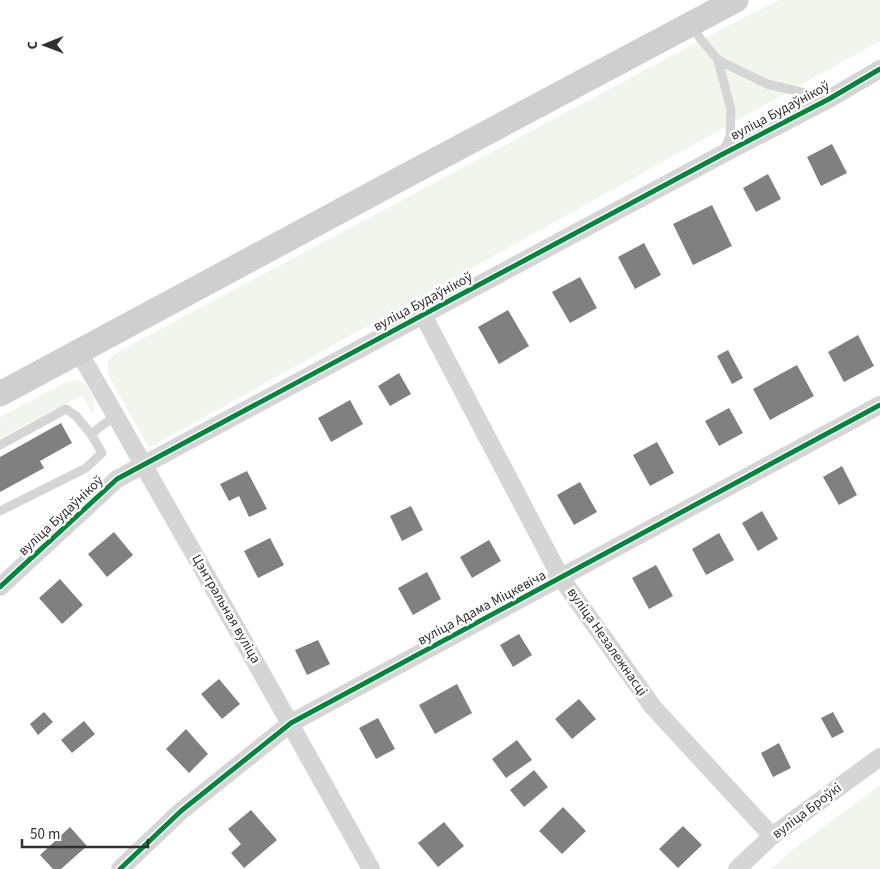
<svg xmlns="http://www.w3.org/2000/svg" width="880" height="869" font-family="'Source Sans 3',sans-serif">
  <style>
    .green { fill: #f1f6ed }
    .building { fill: #808080 }
    .lines { fill: none; stroke-linecap: round; stroke-linejoin: round }
    .lane { stroke: #d5d5d5; stroke-width: 9 }
    .street { stroke: #d5d5d5; stroke-width: 18 }
    .secondary { stroke: #cfcfcf; stroke-width: 25 }
    .cycleway-casing { stroke: #fff; stroke-width: 8 }
    .cycleway { stroke: #00873e; stroke-width: 5 }
    .labels { text-anchor: middle; dominant-baseline: central; stroke-width: 5; stroke-linejoin: round; paint-order: stroke }
    .street-label { font-size: 14px; fill: #313131; stroke: #fff }
  </style>
  <rect width="100%" height="100%" fill="#fff"/>
  <!-- green -->
  <g class="green">
    <polygon points="779,0 880,0 880,41 149,448 111,380 108,373 108,361 114,354 718,31"/>
    <path d="M76 380C80 382 85 383 87 386 93 394 98 405 92 413L83 395 0 438V417L68 381Z"/>
    <polygon points="880,785 880,869 771,869 791,851"/>
  </g>
  <!-- building -->
  <g class="building">
    <polygon points="832,144 847,173 821,186 807,157"/>
    <polygon points="768,174 781,199 756,212 743,188"/>
    <polygon points="712,205 732,246 693,265 673,224"/>
    <polygon points="644,243 661,275 635,289 618,257"/>
    <polygon points="580,277 597,308 570,323 552,292"/>
    <polygon points="508,310 529,346 499,364 478,327"/>
    <polygon points="858,335 874,366 844,382 828,352"/>
    <polygon points="728,350 743,378 732,384 717,356"/>
    <polygon points="797,365 814,396 770,420 753,389"/>
    <polygon points="399,373 411,394 390,406 378,386"/>
    <polygon points="350,400 363,424 331,442 318,418"/>
    <polygon points="729,408 743,433 719,446 705,421"/>
    <polygon points="61,423 72,443 40,461 44,468 0,492 0,457"/>
    <polygon points="657,442 674,473 650,486 633,455"/>
    <polygon points="842,466 857,495 839,505 823,477"/>
    <polygon points="247,471 267,509 249,517 239,496 229,501 220,484"/>
    <polygon points="580,482 597,512 574,525 557,495"/>
    <polygon points="411,506 423,530 402,541 390,516"/>
    <polygon points="762,511 778,539 758,551 742,523"/>
    <polygon points="114,532 133,555 107,577 88,554"/>
    <polygon points="719,533 734,560 706,575 692,549"/>
    <polygon points="270,538 284,565 258,578 244,551"/>
    <polygon points="489,540 501,561 472,578 460,557"/>
    <polygon points="656,565 673,596 649,609 632,578"/>
    <polygon points="427,572 441,599 413,615 398,588"/>
    <polygon points="60,579 83,605 62,624 39,598"/>
    <polygon points="519,634 532,655 513,667 500,645"/>
    <polygon points="318,640 330,664 307,675 295,650"/>
    <polygon points="219,679 240,704 222,719 201,694"/>
    <polygon points="457,684 472,713 435,734 419,705"/>
    <polygon points="579,699 596,719 572,739 555,719"/>
    <polygon points="44,712 53,722 38,735 30,724"/>
    <polygon points="833,712 844,732 832,738 821,718"/>
    <polygon points="378,718 395,749 376,759 359,728"/>
    <polygon points="84,721 95,734 72,753 61,740"/>
    <polygon points="186,729 208,754 189,773 166,749"/>
    <polygon points="517,740 532,760 506,778 492,759"/>
    <polygon points="779,743 791,768 773,777 761,753"/>
    <polygon points="534,770 548,787 524,807 510,790"/>
    <polygon points="563,807 586,831 562,854 539,831"/>
    <polygon points="251,810 277,840 244,868 231,853 241,844 228,829"/>
    <polygon points="444,822 464,846 438,867 418,843"/>
    <polygon points="683,826 702,845 678,868 659,849"/>
    <polygon points="70,827 87,846 61,869 53,869 40,855"/>
  </g>
  <g class="lines">
    <!-- lane -->
    <g class="lane">
      <polyline points="690,26 718,60 767,84 826,98"/>
      <polyline points="718,60 731,110 730,137 722,153"/>
      <polyline points="91,434 116,415"/>
      <polyline points="0,445 66,409 76,416 91,434 102,453 86,468 0,511"/>
    </g>
    <!-- street -->
    <g class="street">
      <polyline points="423,315 561,578 653,707 772,836"/>
      <path d="M78 351C111 406 142 463 174 519 241 635 306 752 371 869"/>
      <polyline points="0,587 117,479 721,155 829,99 880,69"/>
      <polyline points="120,869 181,811 291,723 880,405"/>
      <polyline points="737,869 772,836 880,757"/>
    </g>
    <!-- secondary -->
    <polyline class="secondary" points="0,394 383,188 736,0"/>
    <defs>
      <g id="cycleway">
        <polyline points="0,587 117,479 721,155 829,99 880,69"/>
        <polyline points="120,869 181,811 291,723 880,405"/>
      </g>
    </defs>
    <!-- cycleway casing -->
    <use href="#cycleway" class="cycleway-casing"/>
    <!-- cycleway -->
    <use href="#cycleway" class="cycleway"/>
  </g>
  <g class="labels">
    <!-- street labels -->
    <g class="street-label">
      <text transform="translate(780 111) rotate(-28)">вуліца Будаўнікоў</text>
      <text transform="translate(423 302) rotate(-28)">вуліца Будаўнікоў</text>
      <text transform="translate(61 516) rotate(-43)">вуліца Будаўнікоў</text>
      <text transform="translate(482 608) rotate(-28)">вуліца Адама Міцкевіча</text>
      <text transform="translate(226 609) rotate(60)">Цэнтральная вуліца</text>
      <text transform="translate(607 642) rotate(55)">вуліца Незалежнасці</text>
      <text transform="translate(807 811) rotate(-37)">вуліца Броўкі</text>
    </g>
  </g>
  <!-- north arrow -->
  <g transform="translate(45 45) rotate(269)" stroke="#ffffff" stroke-width="4" paint-order="stroke">
  <path d="M0-4L9 19L0 12L-9 19Z" fill="#313131"/>
  <text y="-8" font-size="14" font-weight="bold" text-anchor="middle" fill="#313131">С</text>
  </g>
  <!-- scale -->
  <path d="M22 839v8h126v-8" fill="none" stroke="#313131" stroke-width="2.5"/>
  <text x="30" y="839" font-size="15" fill="#313131" stroke="#ffffff" stroke-width="4" paint-order="stroke">50 m</text>
</svg>
